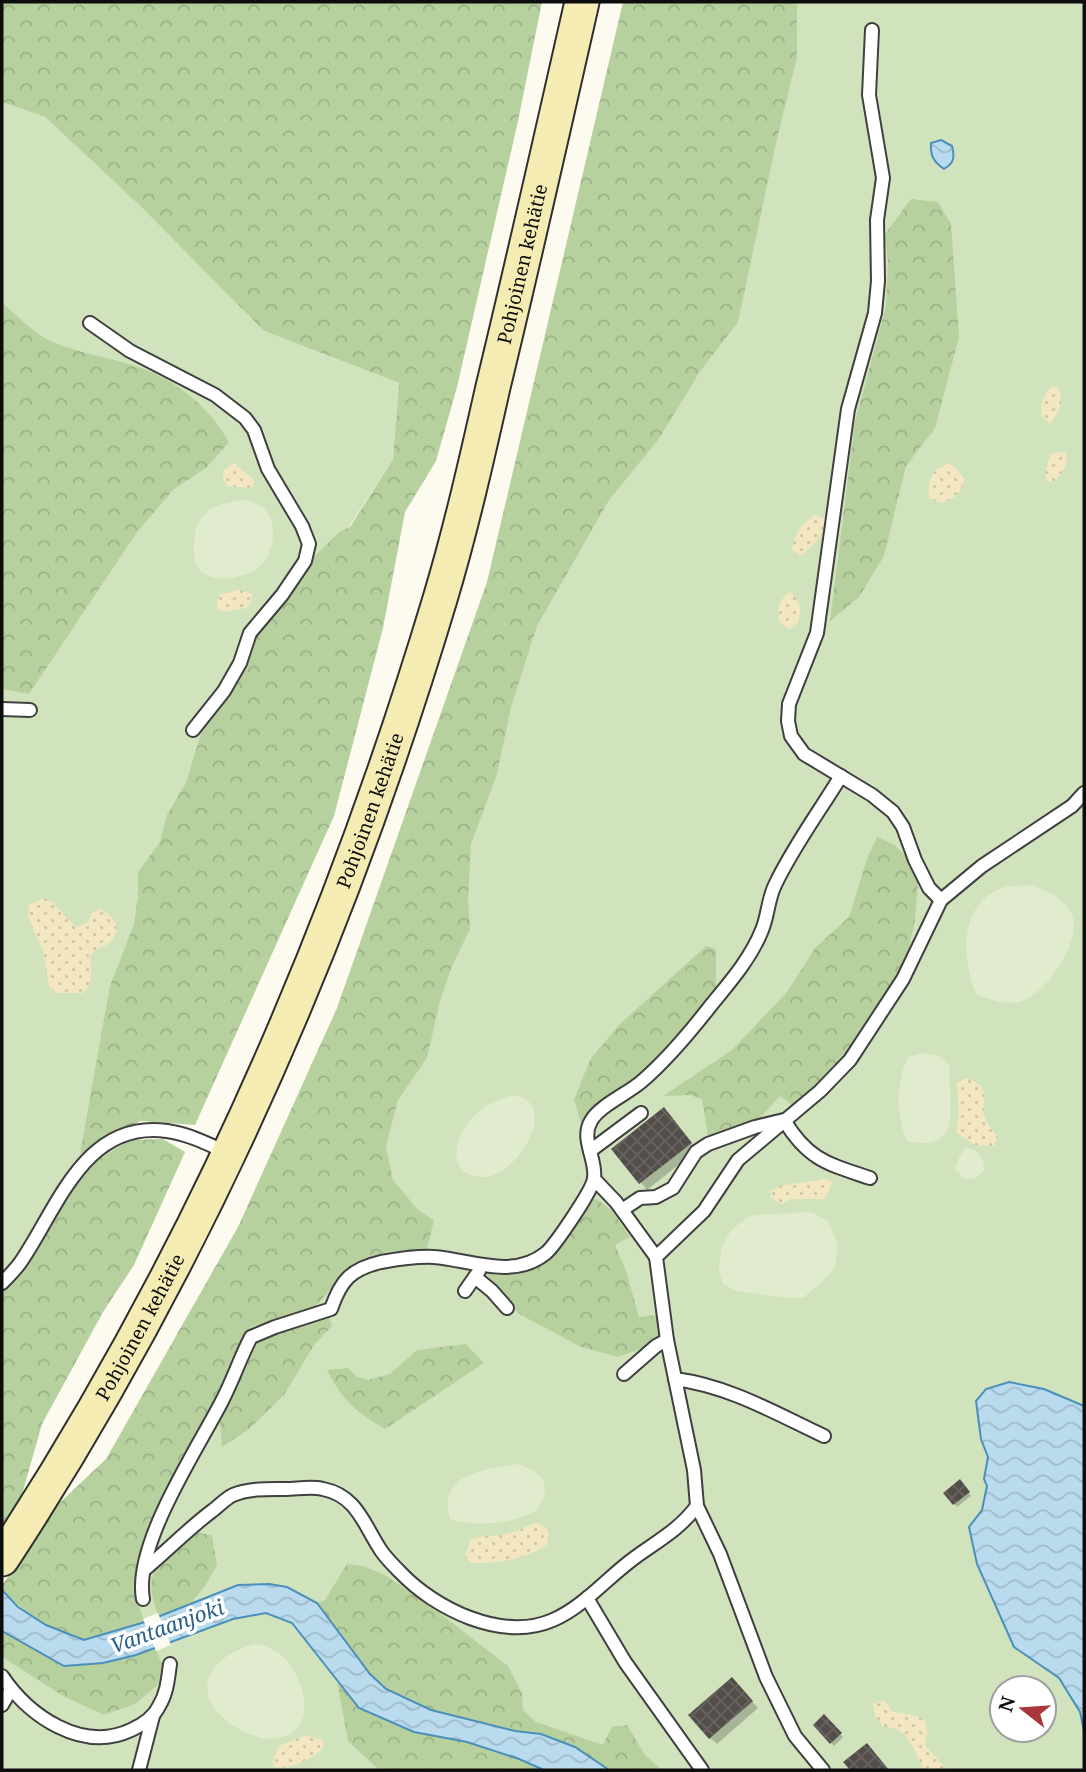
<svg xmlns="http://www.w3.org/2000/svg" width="1086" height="1772" font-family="'Noto Serif',serif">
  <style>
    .green { fill: #d1e3bd; fill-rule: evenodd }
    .forest { fill: url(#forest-crowns) }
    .sand { fill: url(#sand-dots) }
    .pitch { fill: #e1ebcd }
    .water { fill: url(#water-waves); stroke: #4b8fbb; stroke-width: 2 }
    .pier { fill: #fdfaef }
    .shadow { fill: #0003 }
    .building { fill: url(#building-cross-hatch) }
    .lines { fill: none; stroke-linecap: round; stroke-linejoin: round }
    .service-casing { stroke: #404040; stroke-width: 16 }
    .secondary-casing { stroke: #2f2f2f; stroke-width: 37 }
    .service { stroke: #fff; stroke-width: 12 }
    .secondary { stroke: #f4ecb2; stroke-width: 33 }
    .labels { text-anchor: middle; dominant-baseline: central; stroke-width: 7; stroke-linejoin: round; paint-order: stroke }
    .street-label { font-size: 19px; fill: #0d0d0d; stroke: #fff }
    .water-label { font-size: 21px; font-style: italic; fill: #27618e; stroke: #fff }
  </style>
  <defs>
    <pattern id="forest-crowns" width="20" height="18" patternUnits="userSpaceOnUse" patternTransform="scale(1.75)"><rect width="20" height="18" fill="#b6d19e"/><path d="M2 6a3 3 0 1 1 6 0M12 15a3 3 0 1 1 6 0" fill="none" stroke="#9bb287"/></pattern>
    <pattern id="sand-dots" width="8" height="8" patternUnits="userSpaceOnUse" patternTransform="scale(1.75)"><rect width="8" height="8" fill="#f2e7c1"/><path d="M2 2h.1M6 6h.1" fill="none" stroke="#cec5a5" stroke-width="1.8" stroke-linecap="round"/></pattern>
    <pattern id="water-waves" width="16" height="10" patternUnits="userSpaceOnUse" patternTransform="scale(1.75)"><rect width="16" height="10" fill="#badbee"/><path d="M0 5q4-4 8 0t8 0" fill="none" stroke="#9fbbcb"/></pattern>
    <pattern id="building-cross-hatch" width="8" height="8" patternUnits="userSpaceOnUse" patternTransform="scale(1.75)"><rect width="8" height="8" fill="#544e4b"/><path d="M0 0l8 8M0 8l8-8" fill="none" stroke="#686360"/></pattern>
  </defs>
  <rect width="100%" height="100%" fill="#fdfaef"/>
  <!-- green -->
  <g class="green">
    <path d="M749 2H1084V1770H2V1631L32 1649 327 1176ZM1002 1688H1044V1730H1002Z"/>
    <polygon points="2,102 45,117 138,204 264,331 399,383 393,459 349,527 98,1202 2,1327"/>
  </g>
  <!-- forest -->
  <g class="forest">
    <polygon points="2,2 542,2 518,121 457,387 436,461 405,512 383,628 334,816 195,1125 141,1121 107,1137 80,1154 110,986 134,924 138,897 138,872 160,842 167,815 186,783 202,730 228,695 256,635 306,565 339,532 350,527 393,459 399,383 264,331 138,204 45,117 2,102"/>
    <path d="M623 2H797V57L776 143 738 322 701 370 658 440 609 500 537 626 511 707 497 774 471 844 468 899 470 929 452 966 440 1001 427 1058 398 1100 386 1146 393 1180 418 1210 434 1220 427 1249 385 1252 353 1264 314 1308 250 1327 234 1356 223 1386 146 1541 137 1575V1602L145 1622C126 1627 106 1638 86 1639 60 1641 19 1608 2 1590V1586L49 1513 106 1459 238 1227 337 1008 487 582Z"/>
    <polygon points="911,199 938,202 951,224 959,337 935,428 906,466 884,556 859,597 830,621 855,422 886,306 888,262 885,234"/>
    <path d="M2 303C17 315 35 335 53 342 76 352 101 356 125 363 170 375 206 402 229 442L206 468 174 489 137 532 29 694 2 689Z"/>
    <polygon points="877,837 895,845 908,859 918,881 915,920 908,953 898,973 850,1047 836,1066 792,1105 780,1096 758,1120 712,1138 708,1136 702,1099 690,1095 663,1096 732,1050 787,992 815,948 849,917 867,859"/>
    <polygon points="706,946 716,949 716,992 662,1055 583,1129 574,1100 590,1060 619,1025"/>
    <polygon points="163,1139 185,1152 134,1265 103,1312 42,1424 21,1498 2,1529 2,1290 27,1265 64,1199 97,1161 129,1140"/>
    <path d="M597 1199 612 1211 630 1237 615 1245 626 1271 639 1317 657 1315 661 1337 641 1349 618 1357 581 1347 521 1315 507 1302 500 1288 486 1274C500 1274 516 1275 530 1270 556 1262 572 1223 586 1202Z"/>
    <polygon points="329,1318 332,1326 314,1345 284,1395 249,1429 222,1447 220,1422 225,1401 255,1341 274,1332"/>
    <path d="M466 1344 484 1363 385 1429C356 1412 342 1400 327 1370L348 1368 357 1377 368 1380 390 1374 417 1350Z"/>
    <path d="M192 1532 212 1535 217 1565 205 1586 192 1602 159 1617C140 1569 159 1564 192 1532Z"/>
    <polygon points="347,1564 363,1566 385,1575 442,1615 508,1666 522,1694 523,1710 536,1722 603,1745 612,1727 627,1725 645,1755 662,1770 609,1770 575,1747 541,1734 515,1731 431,1710 386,1689 370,1674 317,1603 325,1600"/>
    <polygon points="2,1631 64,1666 103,1663 155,1647 163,1667 160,1683 135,1704 104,1715 65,1697 2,1657"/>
    <polygon points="337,1681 359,1708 414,1732 467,1742 519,1759 544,1770 379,1770 348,1741"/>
  </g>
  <!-- sand -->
  <g class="sand">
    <path d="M1051 387H1056C1067 398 1058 414 1050 424 1035 414 1041 398 1051 387Z"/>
    <path d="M1066 452C1069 465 1063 472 1055 481L1049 482 1045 476 1048 461 1053 453Z"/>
    <polygon points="234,463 255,481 252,488 227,486 223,479 224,470"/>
    <path d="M948 463 956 468 965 479C961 493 955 499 941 503L929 498C927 481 932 469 948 463Z"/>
    <path d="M815 515 826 519C823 537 814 545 800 556L792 549C794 534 802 523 815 515Z"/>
    <polygon points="239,590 252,594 251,603 246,608 224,612 217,608 217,600 221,594"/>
    <path d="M790 592C801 602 802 609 798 623L789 629 779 621C778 607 778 601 790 592Z"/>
    <path d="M44 898C60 904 64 920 78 927L88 922 92 913 100 909C113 914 124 930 110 942 103 948 97 947 90 956 91 972 95 981 83 993H56L49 986 43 951 28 917 29 905Z"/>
    <path d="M966 1078C991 1086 982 1095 984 1113 985 1123 994 1130 998 1138L994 1146 975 1145 956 1132 959 1112 957 1083Z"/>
    <polygon points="824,1179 832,1182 829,1191 824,1199 792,1199 781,1204 770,1197 771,1191 780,1186"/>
    <path d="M537 1523 549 1530 547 1544C527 1560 496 1563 471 1563L465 1556 471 1539C484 1535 497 1537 510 1533 520 1531 527 1525 537 1523Z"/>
    <path d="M884 1700 893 1712C915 1716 934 1713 925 1745L947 1770H925C912 1752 911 1726 884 1727 877 1720 874 1714 873 1704Z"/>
    <path d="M306 1735 323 1740 324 1747C313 1759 290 1770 274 1767L273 1761 279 1746Z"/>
  </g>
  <!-- pitch -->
  <g class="pitch">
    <path d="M246 500C250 502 257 503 261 506 279 519 275 550 262 564 249 578 211 586 198 568 194 562 193 549 194 542 197 509 216 503 246 500Z"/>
    <path d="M1032 885C1047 891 1068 900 1073 918 1080 943 1046 994 1022 1001 1005 1006 992 1000 976 994 961 958 959 901 1005 887 1013 885 1024 886 1032 885Z"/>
    <path d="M923 1053 939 1056 950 1066C947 1102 966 1154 907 1141 896 1117 895 1080 909 1057Z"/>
    <path d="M514 1095C563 1105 515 1177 484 1177 445 1176 453 1139 472 1118 484 1105 498 1099 514 1095Z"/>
    <path d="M967 1147C979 1151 985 1158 984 1171L974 1179 963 1178 955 1170 960 1155Z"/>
    <polygon points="812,1212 828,1221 838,1245 835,1267 820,1284 804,1297 787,1298 737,1291 723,1284 719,1270 721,1249 731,1230 751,1215"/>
    <path d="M518 1464C527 1468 535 1470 541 1478 550 1489 542 1509 530 1514 506 1524 474 1527 450 1519 437 1473 485 1469 518 1464Z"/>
    <path d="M258 1644C270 1647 282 1653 289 1663 302 1681 314 1716 293 1732 269 1750 227 1728 213 1706 193 1673 230 1648 258 1644Z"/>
  </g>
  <!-- water -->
  <g class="water">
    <path d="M941 140 952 146C955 158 954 163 944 169 934 162 930 156 931 143Z"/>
    <polygon points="1009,1382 1044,1389 1084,1406 1084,1731 1080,1712 1059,1678 1014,1647 977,1564 969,1527 982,1510 987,1486 984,1479 988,1457 981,1439 976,1401 986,1389"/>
    <polygon points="269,1584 287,1587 317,1603 370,1674 386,1689 431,1710 515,1731 541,1734 575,1747 609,1770 544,1770 519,1759 467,1742 414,1732 359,1708 292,1623 266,1613 233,1619 136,1655 103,1663 64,1666 2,1631 2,1590 18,1607 46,1625 84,1640 145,1622 238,1585"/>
  </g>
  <!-- pier -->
  <polygon class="pier" points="158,1613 171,1645 156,1651 143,1619"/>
  <!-- shadow -->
  <g class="shadow">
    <polygon points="670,1116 697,1150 647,1190 614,1149"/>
    <polygon points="962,1484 971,1496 957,1507 945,1493"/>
    <polygon points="738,1686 758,1708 717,1744 710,1738"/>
    <polygon points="824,1717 843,1737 834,1746 815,1725"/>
  </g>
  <!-- building -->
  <g class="building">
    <polygon points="664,1107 692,1143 639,1184 611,1149"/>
    <polygon points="960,1479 970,1492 953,1505 943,1493"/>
    <polygon points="732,1677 753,1701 709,1739 688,1715"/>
    <polygon points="824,1714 842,1733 830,1744 813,1725"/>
    <polygon points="867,1743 889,1770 850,1770 843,1762"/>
  </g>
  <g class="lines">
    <defs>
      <g id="service">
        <polyline points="872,30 869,95 883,178 877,220 878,281 875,313 848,409 817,633 789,704 788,721 791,736 804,754 872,795 893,812 903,827 915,860 929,888 941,900"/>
        <polyline points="90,323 130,351 215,395 245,418 254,430 268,469 302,526 309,544 305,561 282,595 250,633 240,663 224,691 193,730"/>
        <polyline points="2,709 30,710"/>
        <polyline points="590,1151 641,1113"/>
        <polyline points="594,1179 616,1202 656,1257"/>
        <path d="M622 1210 640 1198 656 1197 673 1188 696 1152 708 1144 755 1127 784 1120C808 1160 828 1164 870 1178"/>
        <polyline points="475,1277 492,1291 507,1308"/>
        <path d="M2 1283C8 1277 15 1270 20 1263 57 1210 84 1119 167 1131 189 1134 208 1144 228 1153"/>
        <polyline points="465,1291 479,1271"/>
        <polyline points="624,1374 656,1346 667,1340"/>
        <path d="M675 1379C729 1386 775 1413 824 1436"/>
        <path d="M144 1570C167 1551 188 1529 212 1511 219 1506 226 1498 233 1495 248 1488 270 1489 286 1489 297 1489 311 1486 323 1489 358 1496 364 1526 382 1552 387 1559 394 1566 400 1572 435 1609 502 1642 553 1620 583 1607 606 1579 633 1559 657 1541 678 1531 697 1506"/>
        <polyline points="587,1598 625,1662 702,1770"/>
        <path d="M143 1599C133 1545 197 1450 222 1401 233 1380 240 1358 251 1337L275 1327 331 1309C341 1280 351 1269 381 1262 398 1259 416 1256 434 1257 471 1260 513 1280 546 1253 555 1245 593 1190 594 1178 597 1160 580 1139 591 1121 599 1106 627 1094 641 1082 667 1060 691 1031 712 1004 730 982 751 958 762 930 768 916 768 899 775 885 793 847 819 812 841 776"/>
        <path d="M2 1676C29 1716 82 1753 131 1730 142 1725 154 1717 159 1706 167 1693 168 1679 170 1664"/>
        <polyline points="2,1705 11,1689"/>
        <polyline points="139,1770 153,1716"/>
        <polyline points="823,1770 795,1736 766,1677 720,1554 697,1506 694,1470 667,1340 656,1257 704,1211 738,1160 820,1091 850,1060 903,979 941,900 982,866 1072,806 1084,793"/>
      </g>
      <g id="secondary">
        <path id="s1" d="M2 1559C197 1262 338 939 440 599 461 529 477 458 493 387 524 259 553 130 582 2"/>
      </g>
    </defs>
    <!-- service casing -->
    <use href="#service" class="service-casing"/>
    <!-- secondary casing -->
    <use href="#secondary" class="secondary-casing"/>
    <!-- service -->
    <use href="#service" class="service"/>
    <!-- secondary -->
    <use href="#secondary" class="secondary"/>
  </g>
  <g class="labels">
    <!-- street labels -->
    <g class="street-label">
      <text stroke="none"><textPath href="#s1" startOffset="1404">Pohjoinen kehätie</textPath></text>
      <text stroke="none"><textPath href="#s1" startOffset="836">Pohjoinen kehätie</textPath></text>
      <text stroke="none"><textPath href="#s1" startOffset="270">Pohjoinen kehätie</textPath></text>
    </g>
    <!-- water labels -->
    <g class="water-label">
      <text transform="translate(167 1626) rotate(-20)">Vantaanjoki</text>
    </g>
  </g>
  <!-- border -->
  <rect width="1086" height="1772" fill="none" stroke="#0d0d0d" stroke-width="7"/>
  <!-- north arrow -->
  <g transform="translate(1023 1709) rotate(287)"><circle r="33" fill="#ffffff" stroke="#9e9e9e" stroke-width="2"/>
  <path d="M0-5L12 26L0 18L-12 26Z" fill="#aa373e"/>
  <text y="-10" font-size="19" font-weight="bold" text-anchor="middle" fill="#0d0d0d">N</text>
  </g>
</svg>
